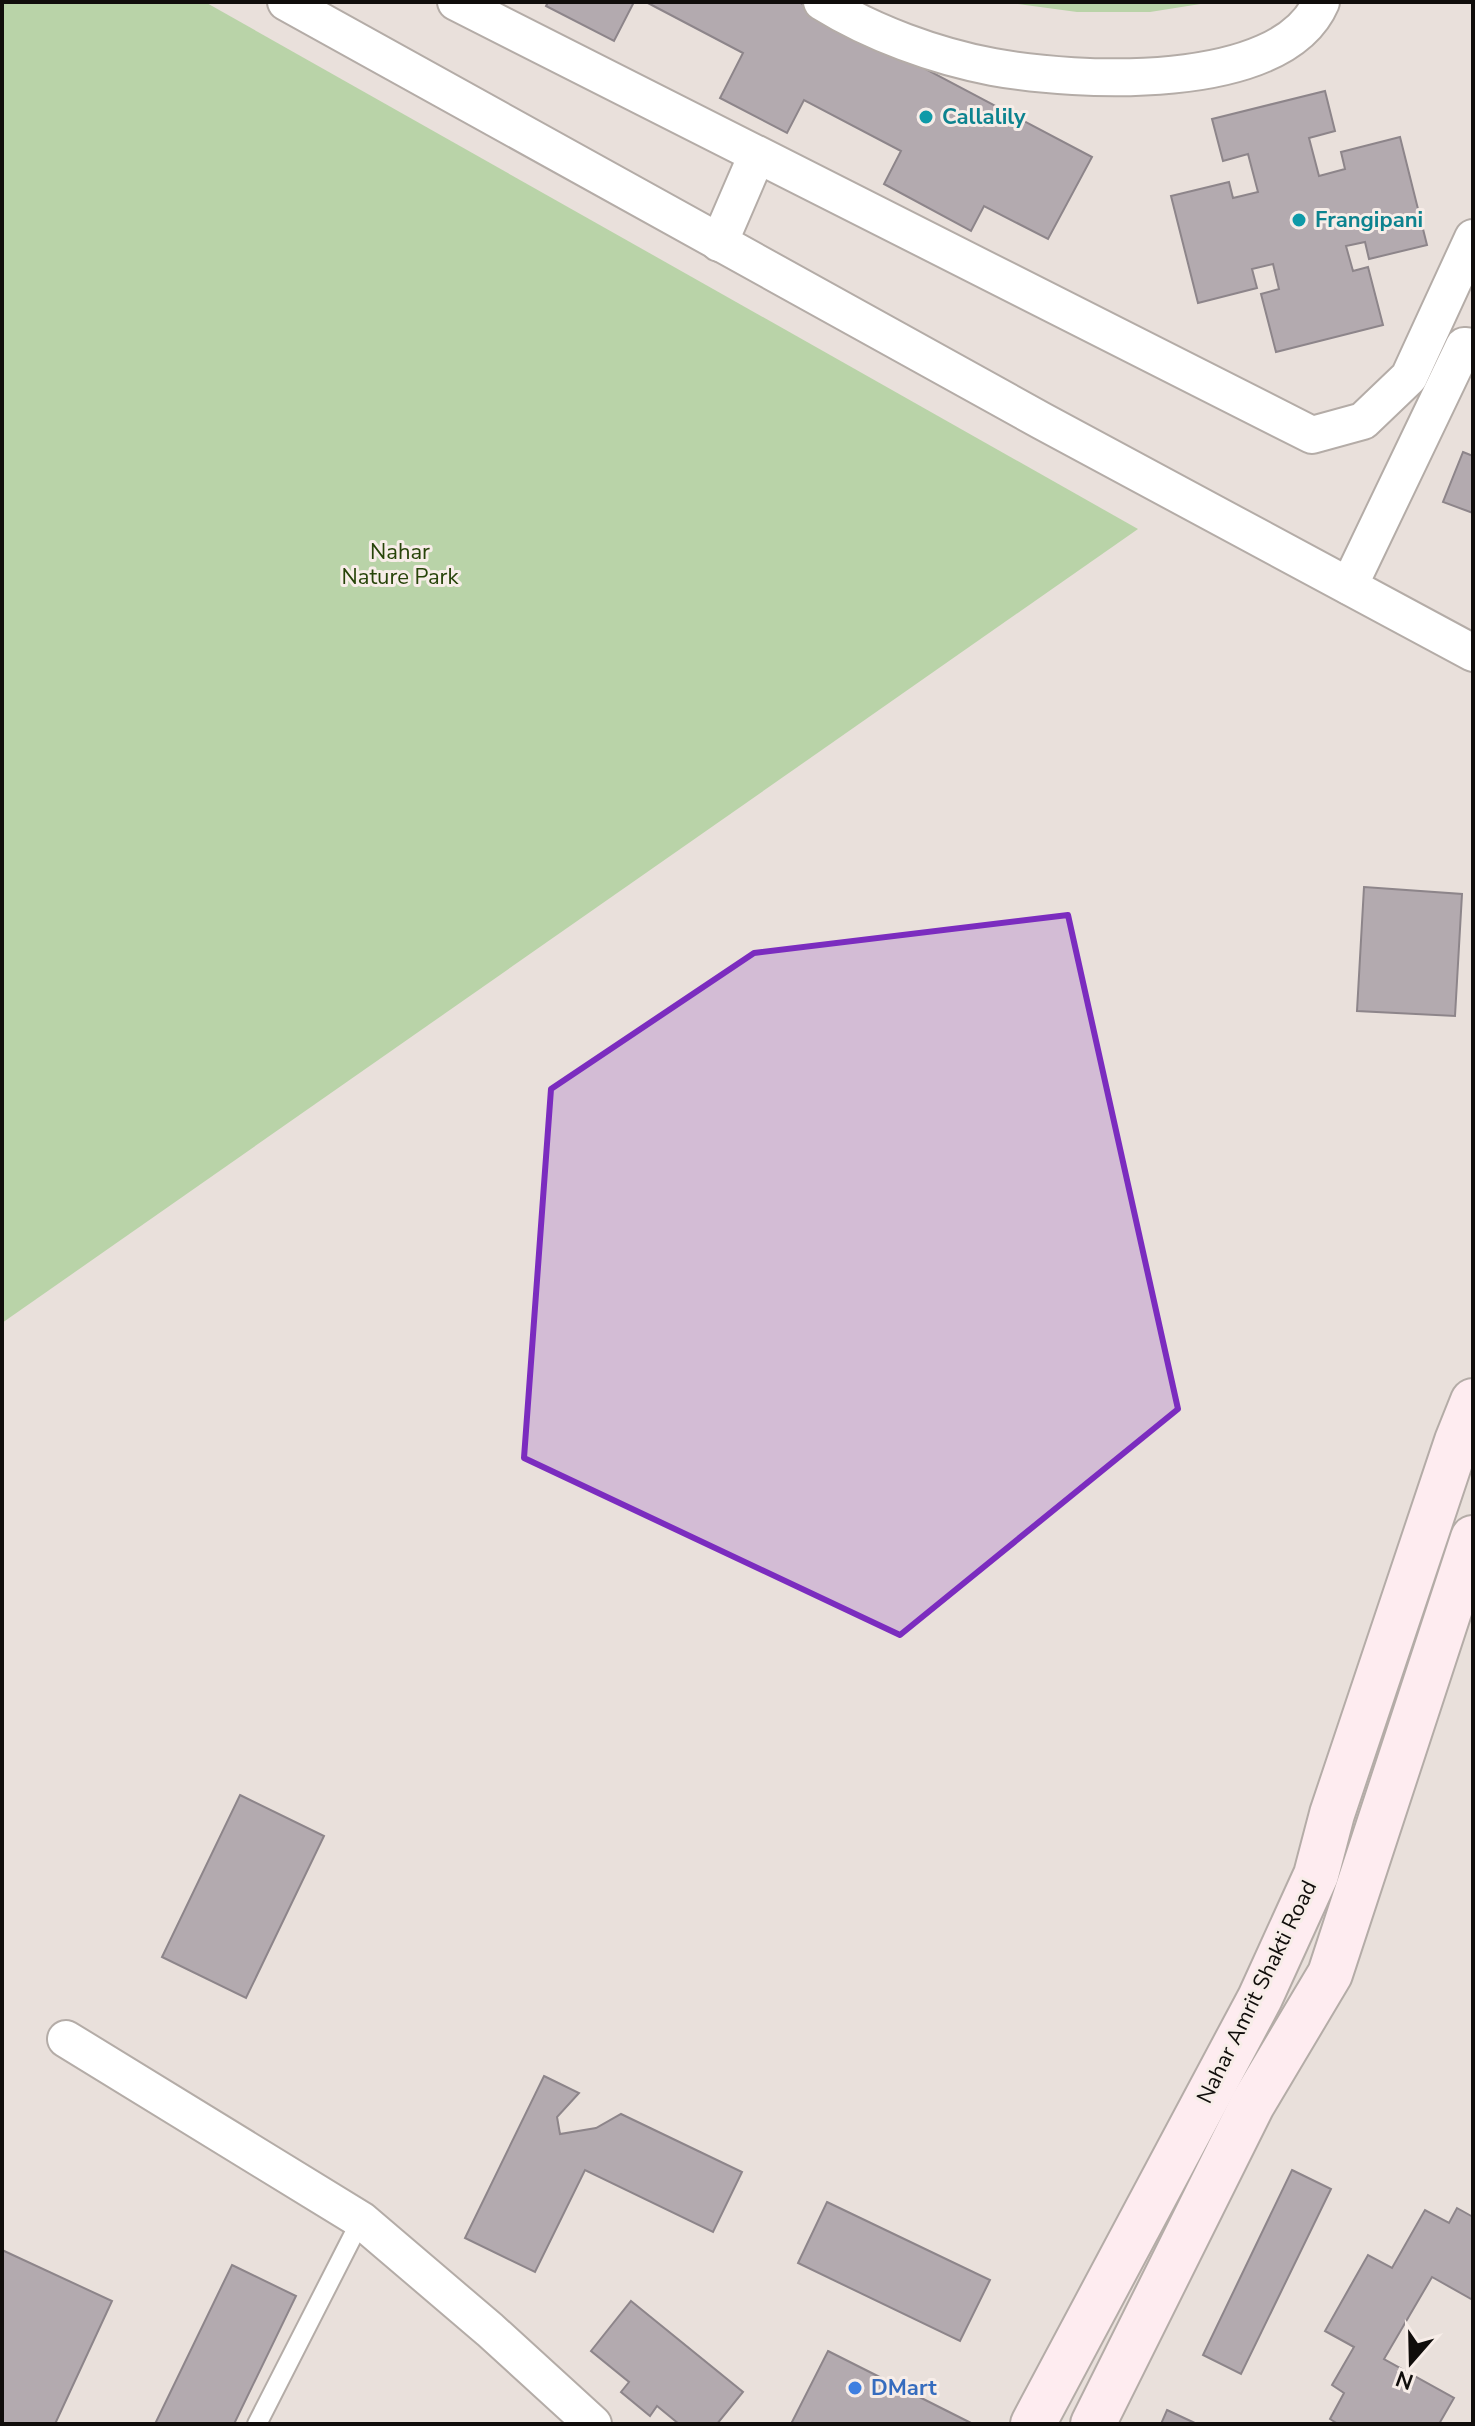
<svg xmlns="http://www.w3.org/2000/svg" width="1475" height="2426" font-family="'Nunito Sans',sans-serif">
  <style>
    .green { fill: #b9d3a8 }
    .building { fill: #b3aaaf; stroke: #8d858a; stroke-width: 2 }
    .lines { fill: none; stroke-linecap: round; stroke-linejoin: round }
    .lane-casing { stroke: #b4aca7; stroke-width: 22 }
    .street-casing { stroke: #b4aca7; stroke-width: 40 }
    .secondary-casing { stroke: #b4aca7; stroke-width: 48 }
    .lane { stroke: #fff; stroke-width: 18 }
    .street { stroke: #fff; stroke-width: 36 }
    .secondary { stroke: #feecf0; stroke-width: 44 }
    .marked { fill: #7b2cbf; fill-opacity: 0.2; stroke: #7b2cbf; stroke-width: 6; stroke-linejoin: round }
    .culture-dot { fill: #0f9aa8; stroke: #f7ede8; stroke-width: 3 }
    .shop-dot { fill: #3f7fe0; stroke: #f7ede8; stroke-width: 3 }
    .labels { text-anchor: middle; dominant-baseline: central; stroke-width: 6; stroke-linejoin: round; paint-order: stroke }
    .culture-label { font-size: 22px; font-weight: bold; fill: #0d838f; stroke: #f7ede8; text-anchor: start }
    .park-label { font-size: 22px; fill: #274409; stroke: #f7ede8 }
    .street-label { font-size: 22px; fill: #100d0b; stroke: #f7ede8 }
    .shop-label { font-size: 22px; font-weight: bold; fill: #366cbe; stroke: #f7ede8; text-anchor: start }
  </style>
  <rect width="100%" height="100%" fill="#e9e0db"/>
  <!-- green -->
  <g class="green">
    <polygon points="2,2 205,2 1138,529 2,1323"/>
    <polygon points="1002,2 1213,2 1150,12 1077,12"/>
  </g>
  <!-- building -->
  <g class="building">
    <polygon points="548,2 634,2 614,41 546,6"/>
    <polygon points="646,2 799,2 1092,157 1048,239 984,206 971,231 884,184 901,151 804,100 787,133 720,98 743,53"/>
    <polygon points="1325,91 1335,131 1309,138 1319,176 1345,169 1341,152 1400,137 1427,245 1369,259 1365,242 1346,246 1353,271 1368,267 1383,325 1276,352 1261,294 1279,289 1273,264 1252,269 1257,288 1198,303 1171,196 1229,182 1233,198 1258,192 1248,154 1223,161 1212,119"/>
    <polygon points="1463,452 1473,456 1473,513 1443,502"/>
    <polygon points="1364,887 1462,894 1455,1016 1357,1011"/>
    <polygon points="240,1795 324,1836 246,1998 162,1957"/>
    <polygon points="544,2076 579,2093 557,2117 560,2134 596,2128 621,2114 742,2172 713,2232 585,2170 535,2272 465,2238"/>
    <polygon points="1292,2170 1331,2189 1241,2374 1203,2355"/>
    <polygon points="827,2202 990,2280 960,2341 798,2263"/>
    <polygon points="1457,2208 1473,2217 1473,2300 1432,2277 1384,2359 1454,2398 1439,2424 1338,2424 1330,2419 1344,2393 1332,2385 1354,2347 1325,2331 1368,2255 1392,2268 1425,2210 1449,2223"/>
    <polygon points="2,2250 112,2301 55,2424 2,2424"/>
    <polygon points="232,2265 296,2296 234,2424 155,2424"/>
    <polygon points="631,2301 743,2392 717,2424 679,2424 657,2406 650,2416 621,2392 629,2382 591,2351"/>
    <polygon points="828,2351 973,2424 791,2424"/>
    <polygon points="1167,2410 1197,2424 1161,2424"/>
  </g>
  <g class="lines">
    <defs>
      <polyline id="lane" points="257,2424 361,2220"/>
      <g id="street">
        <polyline points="286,2 1042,421 1473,653"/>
        <polyline points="456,2 1312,435 1363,421 1409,377 1473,238"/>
        <path d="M822 2C872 33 935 56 993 67 1075 82 1281 94 1321 2"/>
        <polyline points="719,243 757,155"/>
        <polyline points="1349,586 1464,346 1473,347"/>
        <polyline points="66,2039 361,2220 490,2330 593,2424"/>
      </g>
      <g id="secondary">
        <polyline points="1033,2424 1260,1998 1316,1875 1332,1814 1457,1441 1473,1401"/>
        <polyline points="1093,2424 1252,2105 1330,1974 1473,1538"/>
      </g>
    </defs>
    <!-- lane casing -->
    <use href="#lane" class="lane-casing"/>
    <!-- street casing -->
    <use href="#street" class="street-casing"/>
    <!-- secondary casing -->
    <use href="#secondary" class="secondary-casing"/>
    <!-- lane -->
    <use href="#lane" class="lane"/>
    <!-- street -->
    <use href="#street" class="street"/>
    <!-- secondary -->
    <use href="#secondary" class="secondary"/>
  </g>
  <!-- marked area -->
  <path class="marked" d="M1068 915 1178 1409 900 1635 524 1458 551 1089 754 953Z"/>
  <!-- markers -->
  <g class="culture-dot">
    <circle cx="926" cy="117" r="8"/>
    <circle cx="1299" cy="220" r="8"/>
  </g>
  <circle class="shop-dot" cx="855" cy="2388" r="8"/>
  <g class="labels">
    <!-- culture labels -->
    <g class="culture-label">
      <text x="942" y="117">Callalily</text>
      <text x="1315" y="220">Frangipani</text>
    </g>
    <!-- park labels -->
    <g class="park-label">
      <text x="400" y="552">Nahar<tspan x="400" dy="25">Nature Park</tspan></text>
    </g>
    <!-- street labels -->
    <g class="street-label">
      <text transform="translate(1257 1992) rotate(-64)">Nahar Amrit Shakti Road</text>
    </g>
    <!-- shop labels -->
    <g class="shop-label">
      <text x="871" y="2388">DMart</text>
    </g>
  </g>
  <!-- border -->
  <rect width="1475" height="2426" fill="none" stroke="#100d0b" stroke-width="8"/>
  <!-- north arrow -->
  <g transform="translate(1411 2362) rotate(200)" stroke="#f7ede8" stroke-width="6" paint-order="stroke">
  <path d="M0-6L14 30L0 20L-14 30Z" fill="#100d0b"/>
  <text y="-12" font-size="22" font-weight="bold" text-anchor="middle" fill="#100d0b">N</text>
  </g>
</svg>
